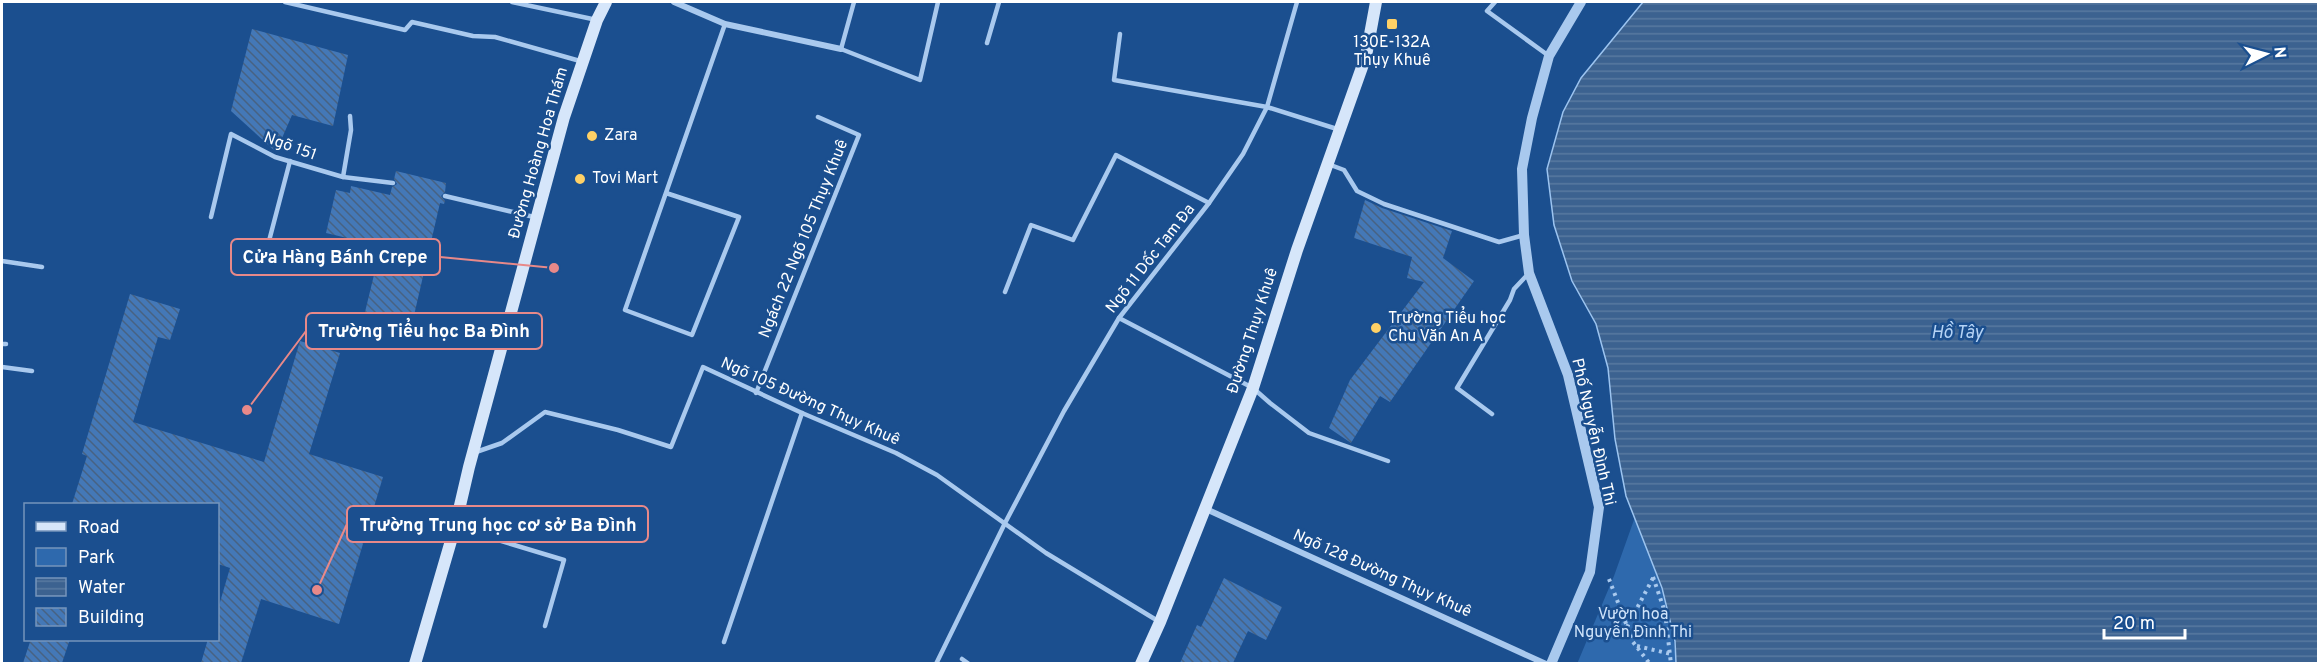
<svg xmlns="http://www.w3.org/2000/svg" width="2320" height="665" font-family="Overpass,sans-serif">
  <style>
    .park { fill: #2e69ad }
    .water { fill: url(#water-rules); stroke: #9cc4f0; stroke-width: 1.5 }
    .building { fill: url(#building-back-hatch) }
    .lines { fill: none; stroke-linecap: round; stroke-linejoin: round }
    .path { stroke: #a9c9ee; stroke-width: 4; stroke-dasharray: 3 4.5; stroke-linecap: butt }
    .service { stroke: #a9c9ee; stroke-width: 4.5 }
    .minor { stroke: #a9c9ee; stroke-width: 6 }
    .tertiary { stroke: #a9c9ee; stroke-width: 10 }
    .secondary { stroke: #d6e6fa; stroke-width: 12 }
    .poi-dot { fill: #ffd166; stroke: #1b4f8f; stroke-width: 2 }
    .labels { text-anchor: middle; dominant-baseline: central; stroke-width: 5; stroke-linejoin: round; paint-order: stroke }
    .poi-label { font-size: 16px; fill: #fff; stroke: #1b4f8f; text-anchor: start }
    .street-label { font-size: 16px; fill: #fff; stroke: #1b4f8f }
    .park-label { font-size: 16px; fill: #cfe3fa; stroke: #1b4f8f }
    .water-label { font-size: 18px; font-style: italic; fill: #b5d3f5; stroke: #1b4f8f }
    .leader { fill: none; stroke: #e88989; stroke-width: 2 }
    .callout-dot { fill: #e88989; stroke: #1b4f8f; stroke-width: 2 }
    .callout { fill: #1b4f8f; stroke: #e88989; stroke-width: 2 }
    .callout-label { font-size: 18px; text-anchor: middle; font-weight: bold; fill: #fff }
  </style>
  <defs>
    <pattern id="water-rules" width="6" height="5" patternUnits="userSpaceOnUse" patternTransform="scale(1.5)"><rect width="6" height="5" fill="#3c6290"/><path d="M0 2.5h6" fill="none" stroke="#597aa1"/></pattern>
    <pattern id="building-back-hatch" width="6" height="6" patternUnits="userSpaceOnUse" patternTransform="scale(1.5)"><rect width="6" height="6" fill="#4478b7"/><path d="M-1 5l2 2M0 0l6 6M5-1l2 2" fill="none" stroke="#486282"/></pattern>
  </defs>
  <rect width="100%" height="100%" fill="#1b4f8f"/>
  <!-- park -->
  <path class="park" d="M1635 517C1653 565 1673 612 1676 663L1577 664 1614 576Z"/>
  <!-- water -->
  <polygon class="water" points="1643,2 2318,2 2318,663 1676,663 1675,641 1662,588 1626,496 1615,439 1608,368 1596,324 1572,281 1554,225 1547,169 1563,112 1581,78"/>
  <!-- building -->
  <g class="building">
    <polygon points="252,29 348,55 333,126 292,115 276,152 231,111"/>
    <polygon points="396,171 446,183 445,192 441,196 445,201 444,204 440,203 412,324 365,312 381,246 326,233 336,190 350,193 351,186 390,195 392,187 397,184 394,179"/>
    <polygon points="1365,200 1382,208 1452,231 1443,258 1474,281 1390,402 1380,396 1351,443 1329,428 1350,380 1424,282 1407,278 1412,257 1354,238"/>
    <polygon points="130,294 180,309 170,340 158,337 133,422 264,462 300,341 340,353 309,454 383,477 339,624 261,599 241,663 201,663 208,639 218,639 218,609 230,568 218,564 218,504 72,504 87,456 82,454"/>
    <polygon points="1224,578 1282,607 1266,640 1248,631 1233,663 1180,663 1197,625 1201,627"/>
    <polygon points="31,639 70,639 62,663 23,663"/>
  </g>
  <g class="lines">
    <!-- path -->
    <g class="path">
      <polyline points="1653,577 1665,612 1671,664"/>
      <polyline points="1609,579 1633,642 1650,664"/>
      <polyline points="1627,627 1653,578"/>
      <polyline points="1637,646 1671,654"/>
    </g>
    <!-- service -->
    <g class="service">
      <polyline points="285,2 405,30 412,22 473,36 495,37 580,61"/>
      <polyline points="512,2 597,20"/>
      <polyline points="854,2 841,49 920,80 938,2"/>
      <polyline points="1495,2 1487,11 1549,56"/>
      <polyline points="1120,34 1114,80 1267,107 1337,129"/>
      <polyline points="987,43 999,2"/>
      <polyline points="1328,164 1344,170 1357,191 1384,204 1499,242 1524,235"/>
      <polyline points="343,177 351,130 350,116"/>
      <polyline points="666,193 739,217 692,335 625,310 725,24"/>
      <polyline points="445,196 534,217"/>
      <polyline points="211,217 231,134 275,157 343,177 393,183"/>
      <polyline points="269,241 290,161"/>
      <polyline points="2,261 42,267"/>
      <polyline points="1005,292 1031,225 1073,240 1116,155 1209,203"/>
      <polyline points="1119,318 1253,388 1270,403 1309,433 1388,461"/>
      <polyline points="2,344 6,344"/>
      <polyline points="2,367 32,371"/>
      <polyline points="756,393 859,135 818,117"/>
      <polyline points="1492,414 1457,388 1510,300 1514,289 1529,273"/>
      <polyline points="476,452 502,443 545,412 618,430 671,447 703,367 802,413 896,453 937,475 1046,553 1158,621"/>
      <polyline points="455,527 564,560 545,626"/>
      <polyline points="724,642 802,413"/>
      <polyline points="962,659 969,664"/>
      <polyline points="936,664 1005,523 1064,411 1119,318 1209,203 1243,154 1267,107 1297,2"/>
    </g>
    <!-- minor -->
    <g class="minor">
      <polyline points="674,2 725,24 841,49"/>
      <polyline points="1206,509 1546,664"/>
    </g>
    <!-- tertiary -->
    <polyline class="tertiary" points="1551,664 1590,572 1599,507 1568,375 1529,273 1524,235 1522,169 1532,118 1549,56 1581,2"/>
    <!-- secondary -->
    <g class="secondary">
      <polyline points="415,664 455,527 469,467 564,117 597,20 606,2"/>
      <polyline points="1141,664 1160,622 1253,388 1297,250 1366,56 1376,2"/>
    </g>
  </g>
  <!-- markers -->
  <g class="poi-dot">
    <rect x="1386" y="18" width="12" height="12" rx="3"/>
    <circle cx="592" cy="136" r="6"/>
    <circle cx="580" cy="179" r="6"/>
    <circle cx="1376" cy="328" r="6"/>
  </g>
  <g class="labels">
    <!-- poi labels -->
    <g class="poi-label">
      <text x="1392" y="43" text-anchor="middle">130E-132A<tspan x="1392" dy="18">Thụy Khuê</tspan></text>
      <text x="604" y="136">Zara</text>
      <text x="592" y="179">Tovi Mart</text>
      <text x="1388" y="319">Trường Tiểu học<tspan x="1388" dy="18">Chu Văn An A</tspan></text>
    </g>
    <!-- street labels -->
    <g class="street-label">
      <text transform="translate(290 147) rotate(20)">Ngõ 151</text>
      <text transform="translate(539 153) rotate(-74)">Đường Hoàng Hoa Thám</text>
      <text transform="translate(804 239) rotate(-68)">Ngách 22 Ngõ 105 Thụy Khuê</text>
      <text transform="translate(1151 259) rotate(-52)">Ngõ 11 Dốc Tam Đa</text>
      <text transform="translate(1253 331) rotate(-72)">Đường Thụy Khuê</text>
      <text transform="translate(810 402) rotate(24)">Ngõ 105 Đường Thụy Khuê</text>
      <text transform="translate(1593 432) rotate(77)">Phố Nguyễn Đình Thi</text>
      <text transform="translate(1382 574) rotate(24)">Ngõ 128 Đường Thụy Khuê</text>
    </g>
    <!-- park labels -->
    <g class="park-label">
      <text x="1633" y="615">Vườn hoa<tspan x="1633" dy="18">Nguyễn Đình Thi</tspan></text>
    </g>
    <!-- water labels -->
    <g class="water-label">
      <text x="1957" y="333">Hồ Tây</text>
    </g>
  </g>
  <!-- callouts -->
  <path class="leader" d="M554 268L440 257M247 410L306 331M317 590L347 524"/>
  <g class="callout-dot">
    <circle cx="554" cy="268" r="6"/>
    <circle cx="247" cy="410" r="6"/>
    <circle cx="317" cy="590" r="6"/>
  </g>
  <g class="callout">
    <rect x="231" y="239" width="209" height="36" rx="6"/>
    <rect x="306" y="313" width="236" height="36" rx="6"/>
    <rect x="347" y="506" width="301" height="36" rx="6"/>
  </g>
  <g class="callout-label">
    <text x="335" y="263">Cửa Hàng Bánh Crepe</text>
    <text x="424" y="337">Trường Tiểu học Ba Đình</text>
    <text x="498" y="531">Trường Trung học cơ sở Ba Đình</text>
  </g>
  <!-- border -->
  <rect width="2320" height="665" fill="none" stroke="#ffffff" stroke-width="6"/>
  <!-- legend -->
  <rect x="24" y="503" width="195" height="138" fill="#1b4f8f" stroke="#7695bc" stroke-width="1.5"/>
  <rect x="36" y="522" width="30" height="9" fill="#d6e6fa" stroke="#7695bc" stroke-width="1.5"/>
  <text x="78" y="533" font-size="18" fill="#ffffff">Road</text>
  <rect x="36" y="548" width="30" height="18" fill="#2e69ad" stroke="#7695bc" stroke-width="1.5"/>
  <text x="78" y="563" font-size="18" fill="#ffffff">Park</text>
  <rect x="36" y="578" width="30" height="18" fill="url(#water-rules)" stroke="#7695bc" stroke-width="1.5"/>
  <text x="78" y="593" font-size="18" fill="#ffffff">Water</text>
  <rect x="36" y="608" width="30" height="18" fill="url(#building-back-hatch)" stroke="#7695bc" stroke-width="1.5"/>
  <text x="78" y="623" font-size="18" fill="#ffffff">Building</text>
  <!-- north arrow -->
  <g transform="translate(2266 54) rotate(84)" stroke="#1b4f8f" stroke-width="4.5" paint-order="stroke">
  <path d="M0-4.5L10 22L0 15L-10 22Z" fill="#ffffff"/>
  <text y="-9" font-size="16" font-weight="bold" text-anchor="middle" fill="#ffffff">N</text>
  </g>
  <!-- scale -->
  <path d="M2104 629v9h81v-9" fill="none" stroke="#ffffff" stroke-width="3"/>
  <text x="2113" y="629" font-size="18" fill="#ffffff" stroke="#1b4f8f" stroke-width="4.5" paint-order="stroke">20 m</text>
</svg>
